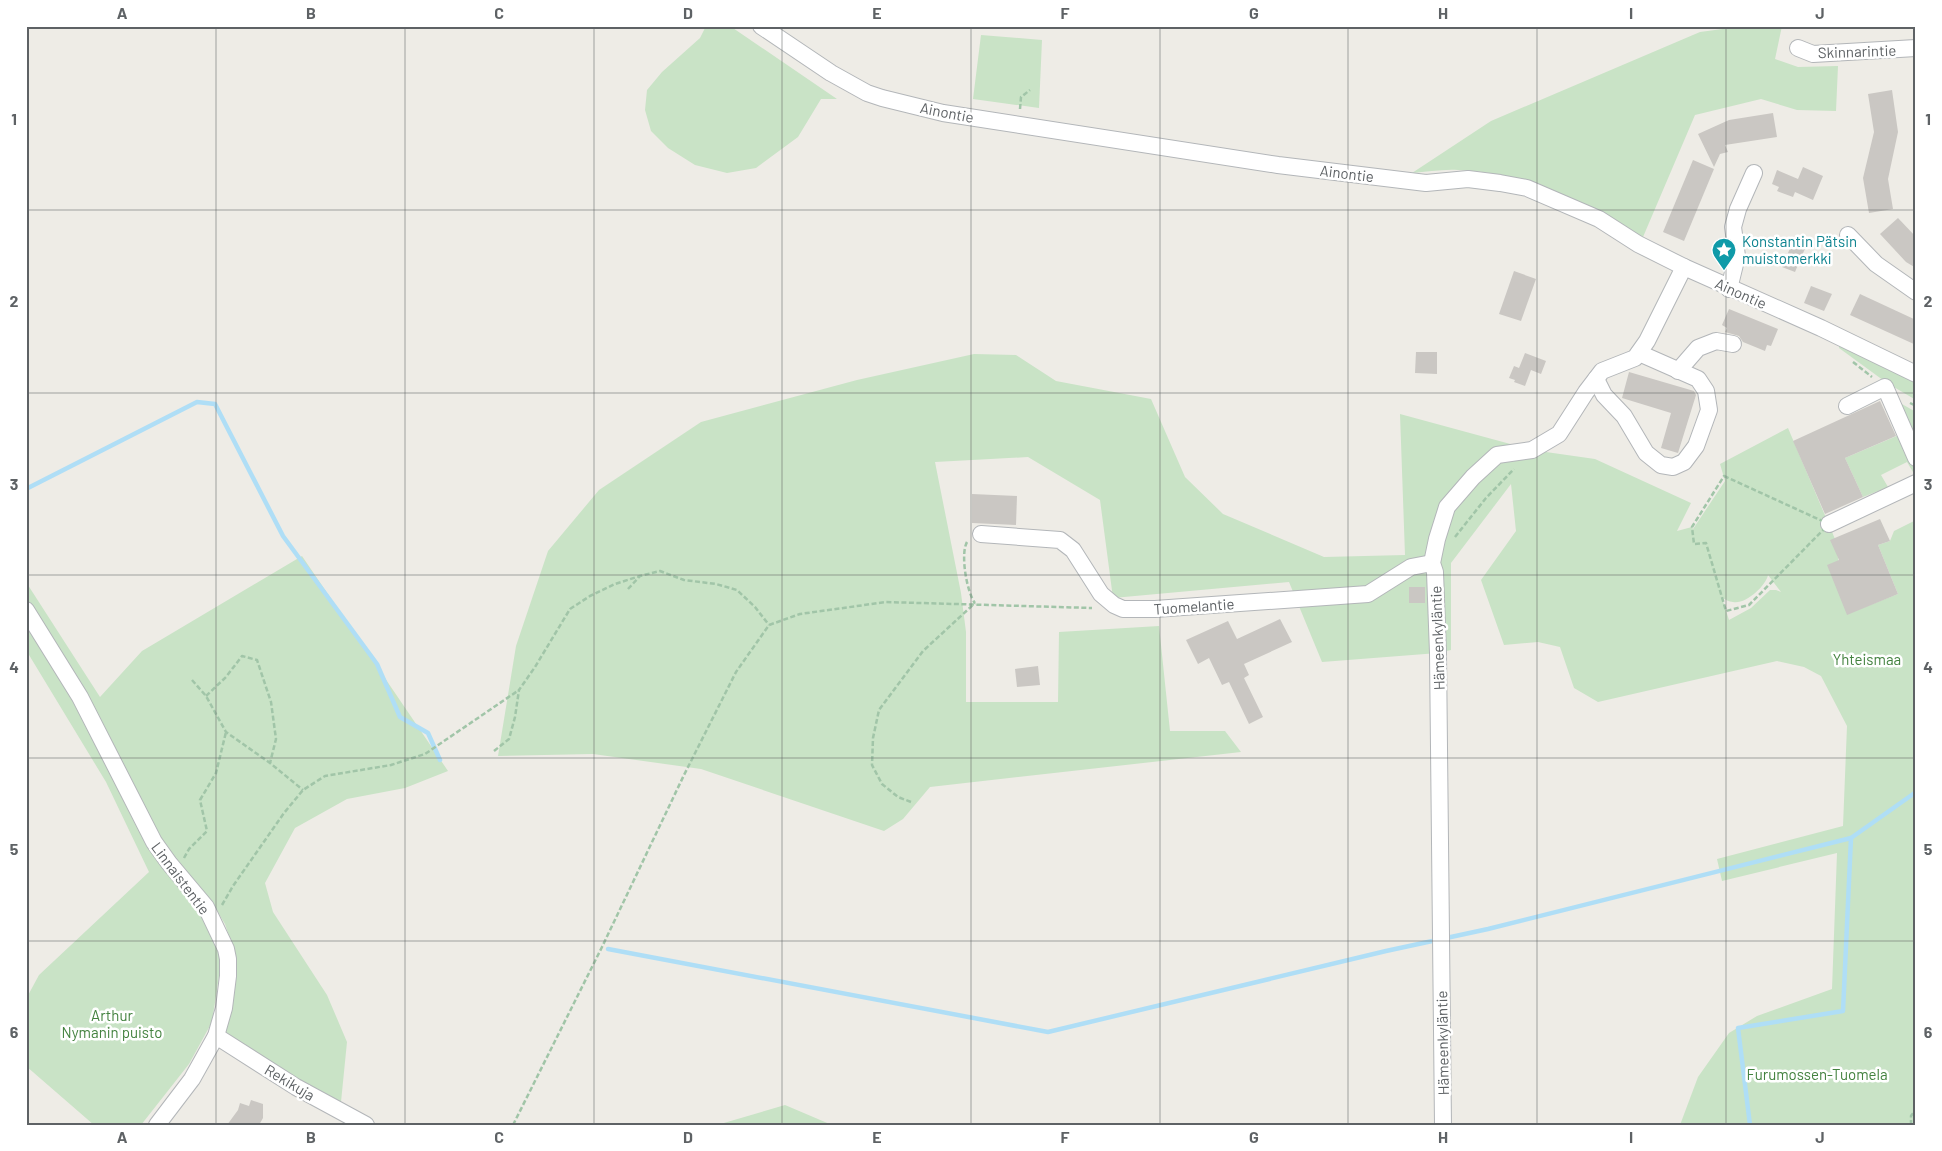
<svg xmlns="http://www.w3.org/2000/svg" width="1942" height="1151" font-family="Barlow,sans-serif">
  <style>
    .green { fill: #c9e3c6; fill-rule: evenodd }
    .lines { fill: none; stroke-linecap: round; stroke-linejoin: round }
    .stream { stroke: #afdef6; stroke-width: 4.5 }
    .building { fill: #cac7c3 }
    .minor-casing { stroke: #b3b6b9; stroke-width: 18 }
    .path { stroke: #a1c5a8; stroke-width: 2.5; stroke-dasharray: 5 2.5; stroke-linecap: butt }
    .minor { stroke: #fff; stroke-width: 16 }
    .grid { fill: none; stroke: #5e6265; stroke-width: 1; stroke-opacity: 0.55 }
    .labels { text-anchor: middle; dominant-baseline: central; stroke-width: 5; stroke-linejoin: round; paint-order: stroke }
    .street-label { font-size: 15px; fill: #5e6265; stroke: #fff }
    .culture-label { font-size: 15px; fill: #0d838f; stroke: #fff; text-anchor: start }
    .park-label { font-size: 15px; fill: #43823f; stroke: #fff }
    .neatline { fill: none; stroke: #5e6265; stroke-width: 2 }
    .grid-label { font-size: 16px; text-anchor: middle; font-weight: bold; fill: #5e6265 }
  </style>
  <rect width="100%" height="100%" fill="#eeece6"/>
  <!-- green -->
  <g class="green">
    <polygon points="706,26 730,26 837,99 821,99 798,137 756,168 727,173 695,165 668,148 651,131 645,110 647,90 662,72 700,38"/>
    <path d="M1745 26H1782L1775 59 1798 67 1838 66 1836 111 1797 110 1761 99 1695 115 1643 237C1582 202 1531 173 1458 170 1443 169 1427 172 1412 173L1491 121 1700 32Z"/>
    <polygon points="981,35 1042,40 1039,108 973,99"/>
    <polygon points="1839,344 1916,381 1916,400 1887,383 1839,348"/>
    <path d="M974 354 1016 355 1056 381 1151 399 1185 477 1223 514 1324 557 1405 555 1400 414 1532 450 1595 459 1691 503 1677 531 1692 527 1693 529 1725 481 1720 464 1788 428 1835 539 1847 614 1898 594 1878 545 1890 541 1894 531 1916 520V1125H1680L1698 1077 1729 1033 1757 1016 1832 989 1837 853 1722 881 1717 859 1843 826 1847 726 1821 676 1804 667 1777 661 1598 702 1574 688 1560 647 1538 642 1504 645 1481 580 1516 531 1511 484 1451 563V650L1438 653 1322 662 1289 582 1113 598 1100 500 1028 457 935 462 961 593 966 632V702H1058L1059 632 1159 626 1170 731H1225L1241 752 930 787 903 819 884 831 701 769 593 754 498 756 516 646 548 551 599 490 701 422 857 380ZM1768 575 1781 592 1776 590H1770L1751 608 1729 620 1722 598C1725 599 1729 602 1733 602 1745 605 1766 586 1768 575Z"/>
    <polygon points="1893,399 1916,412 1916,450"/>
    <polygon points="1899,435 1916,471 1913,472 1907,462 1881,475 1888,487 1863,497 1845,458"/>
    <polygon points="302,556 448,771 405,788 347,799 295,828 265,883 273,912 327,995 347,1042 341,1102 318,1093 223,1033 234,951 225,924 209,898 187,874 160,838 86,693 26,598 26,582 100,697 142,651"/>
    <polygon points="26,623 71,697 161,864 209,925 219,952 219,976 212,1022 189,1064 141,1125 94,1125 26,1066 26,999 39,975 149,872 106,782 26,650"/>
    <polygon points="785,1105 832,1125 717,1125"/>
  </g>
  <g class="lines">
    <!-- stream -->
    <g class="stream">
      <polyline points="26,489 197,402 215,404 283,536 377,664 400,717 428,733 440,760"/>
      <polyline points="608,949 1048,1032 1386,951 1488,929 1851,838 1916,792"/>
      <polyline points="1750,1125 1738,1028 1843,1011 1851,838"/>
    </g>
  </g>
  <!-- building -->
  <g class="building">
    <polygon points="1892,90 1898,132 1888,179 1893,209 1869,213 1863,178 1874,132 1868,94"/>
    <polygon points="1773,113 1777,137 1725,145 1728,152 1720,154 1714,167 1698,134 1729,120"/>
    <polygon points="1693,160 1714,169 1684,241 1663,232"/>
    <polygon points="1803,167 1823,176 1813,200 1795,192 1793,197 1777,191 1779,187 1772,184 1777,170 1798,179"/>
    <polygon points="1898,218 1916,237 1916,268 1906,262 1880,234"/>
    <polygon points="1794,239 1807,244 1795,272 1782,267"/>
    <polygon points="1514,271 1536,279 1521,321 1499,314"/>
    <polygon points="1811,286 1832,294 1824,311 1804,303"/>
    <polygon points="1860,294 1916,320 1916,345 1850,315"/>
    <polygon points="1729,309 1778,329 1771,346 1767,345 1765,351 1743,342 1739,336 1725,332 1727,328 1722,325"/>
    <polygon points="1416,352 1437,352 1437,374 1415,373"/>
    <polygon points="1525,353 1546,361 1541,374 1531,370 1525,386 1514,382 1515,380 1509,378 1514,366 1519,368"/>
    <polygon points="1629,372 1694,391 1696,395 1678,453 1661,448 1671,413 1622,398"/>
    <polygon points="1880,401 1896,436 1845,458 1863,497 1825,514 1793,441"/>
    <polygon points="972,494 1017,496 1016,525 972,523"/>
    <polygon points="1880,519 1890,541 1878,545 1898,594 1847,615 1827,565 1839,560 1830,540"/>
    <rect x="1409" y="587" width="16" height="16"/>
    <polygon points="1280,619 1292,642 1244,664 1249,675 1244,678 1263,717 1249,724 1229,682 1222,685 1209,658 1198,664 1186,640 1228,621 1237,639"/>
    <polygon points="1038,666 1040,685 1017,687 1015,669"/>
    <polygon points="251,1100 263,1104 263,1118 259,1125 227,1125 238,1110 240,1103 249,1106"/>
  </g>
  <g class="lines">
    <defs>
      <g id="minor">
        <polyline points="761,26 831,73 867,93 882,98 943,113 1278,165 1426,183 1468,179 1500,183 1527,188 1599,219 1638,244 1684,267 1821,328 1916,374"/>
        <polyline points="1798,48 1813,54 1916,48"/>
        <polyline points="1848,235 1876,264 1916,292"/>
        <polyline points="1729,289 1737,256 1733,227 1738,209 1754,173"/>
        <polyline points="1678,371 1698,348 1716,341 1733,344"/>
        <polyline points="1596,379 1604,395 1624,416 1646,453 1661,465 1673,467 1684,462 1696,446 1709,410 1706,391 1698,379 1639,353"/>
        <polyline points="1847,406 1885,387 1916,458"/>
        <polyline points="1829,524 1916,483"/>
        <polyline points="981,534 1060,540 1073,550 1101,594 1114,605 1123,609 1155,609 1368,594 1411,567 1432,563"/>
        <polyline points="26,610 80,697 154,842 169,863 206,907 226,949 228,959 228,976 224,1008 216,1036 192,1079 157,1125"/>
        <polyline points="216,1036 296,1087 366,1125"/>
        <polyline points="1443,1125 1438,653 1435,572 1432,563 1437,539 1447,507 1473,477 1497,455 1532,450 1559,434 1586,392 1602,371 1635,358 1647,341 1684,267"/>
      </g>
    </defs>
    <!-- minor casing -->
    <use href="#minor" class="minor-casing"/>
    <!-- path -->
    <g class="path">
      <polyline points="1020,109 1021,97 1030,90"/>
      <polyline points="1853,362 1872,377"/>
      <polyline points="1910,403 1916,406"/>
      <polygon points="1724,476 1829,524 1749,605 1726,611 1706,543 1694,544 1692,527"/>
      <polyline points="1455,537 1486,498 1514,469"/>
      <path d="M967 542C960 554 967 593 975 603"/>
      <polyline points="628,589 640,576 660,571 684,580 716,584 737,590 755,607 769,625"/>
      <polyline points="192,680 206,696 226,732 270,763 303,790"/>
      <polyline points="206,696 226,677 242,656 257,660 271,702 276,739 270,763"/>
      <polyline points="494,751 509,739 515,717 519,690 535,667 570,609 590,596 615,584 640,576"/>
      <polyline points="911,802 898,797 882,784 872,765 873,738 879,710 923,651 975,603"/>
      <polyline points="184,858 189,849 207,831 200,800 216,773 226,732"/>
      <polyline points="222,905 233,886 284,813 303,790 325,776 391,765 425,754 519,690"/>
      <polyline points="513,1125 602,947 684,775 736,672 769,625 800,614 886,602 1092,608"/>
      <polyline points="1911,1125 1911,1116 1916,1109"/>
    </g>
    <!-- minor -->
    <use href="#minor" class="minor"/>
  </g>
  <!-- grid -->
  <path class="grid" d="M216 26V1125M405 26V1125M594 26V1125M782 26V1125M971 26V1125M1160 26V1125M1348 26V1125M1537 26V1125M1726 26V1125M26 210H1916M26 393H1916M26 575H1916M26 758H1916M26 941H1916"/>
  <!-- icons -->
  <defs>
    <symbol id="sight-pin" viewBox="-11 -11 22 30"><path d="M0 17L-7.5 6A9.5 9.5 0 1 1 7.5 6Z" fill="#0f9aa8" stroke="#fff"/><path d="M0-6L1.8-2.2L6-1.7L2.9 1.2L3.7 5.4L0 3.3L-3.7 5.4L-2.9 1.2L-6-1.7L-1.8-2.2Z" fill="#fff"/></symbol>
  </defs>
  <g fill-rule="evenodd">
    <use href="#sight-pin" x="1710" y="236" width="28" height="38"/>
  </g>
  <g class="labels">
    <!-- street labels -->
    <g class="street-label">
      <text transform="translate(1857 51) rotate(-2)">Skinnarintie</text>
      <text transform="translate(947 112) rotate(11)">Ainontie</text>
      <text transform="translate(1347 173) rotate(7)">Ainontie</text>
      <text transform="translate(1741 293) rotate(24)">Ainontie</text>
      <text transform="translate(1194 606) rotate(-4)">Tuomelantie</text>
      <text transform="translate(1437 638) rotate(-92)">Hämeenkyläntie</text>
      <text transform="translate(181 878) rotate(53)">Linnaistentie</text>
      <text transform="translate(1442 1043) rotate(-91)">Hämeenkyläntie</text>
      <text transform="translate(290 1082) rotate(31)">Rekikuja</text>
    </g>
    <!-- culture labels -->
    <g class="culture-label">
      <text x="1742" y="241">Konstantin Pätsin<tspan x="1742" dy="17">muistomerkki</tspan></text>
    </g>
    <!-- park labels -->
    <g class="park-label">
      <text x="1867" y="659">Yhteismaa</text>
      <text x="112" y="1015">Arthur<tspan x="112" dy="17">Nymanin puisto</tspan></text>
      <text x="1817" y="1074">Furumossen-Tuomela</text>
    </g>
  </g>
  <!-- border -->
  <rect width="1942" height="1151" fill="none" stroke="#ffffff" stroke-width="55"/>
  <rect x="28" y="28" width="1886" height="1096" class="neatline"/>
  <g class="grid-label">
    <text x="122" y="19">A</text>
    <text x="311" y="19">B</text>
    <text x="499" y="19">C</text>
    <text x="688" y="19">D</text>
    <text x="877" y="19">E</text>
    <text x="1065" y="19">F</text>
    <text x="1254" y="19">G</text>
    <text x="1443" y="19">H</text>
    <text x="1631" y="19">I</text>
    <text x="1820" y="19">J</text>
    <text x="14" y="125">1</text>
    <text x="1928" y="125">1</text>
    <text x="14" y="307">2</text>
    <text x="1928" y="307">2</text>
    <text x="14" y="490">3</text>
    <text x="1928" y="490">3</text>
    <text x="14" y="673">4</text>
    <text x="1928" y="673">4</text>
    <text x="14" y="855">5</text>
    <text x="1928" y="855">5</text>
    <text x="14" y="1038">6</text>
    <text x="1928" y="1038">6</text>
    <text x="122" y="1143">A</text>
    <text x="311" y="1143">B</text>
    <text x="499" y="1143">C</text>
    <text x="688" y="1143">D</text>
    <text x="877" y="1143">E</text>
    <text x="1065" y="1143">F</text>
    <text x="1254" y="1143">G</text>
    <text x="1443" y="1143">H</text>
    <text x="1631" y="1143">I</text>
    <text x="1820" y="1143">J</text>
  </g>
</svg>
